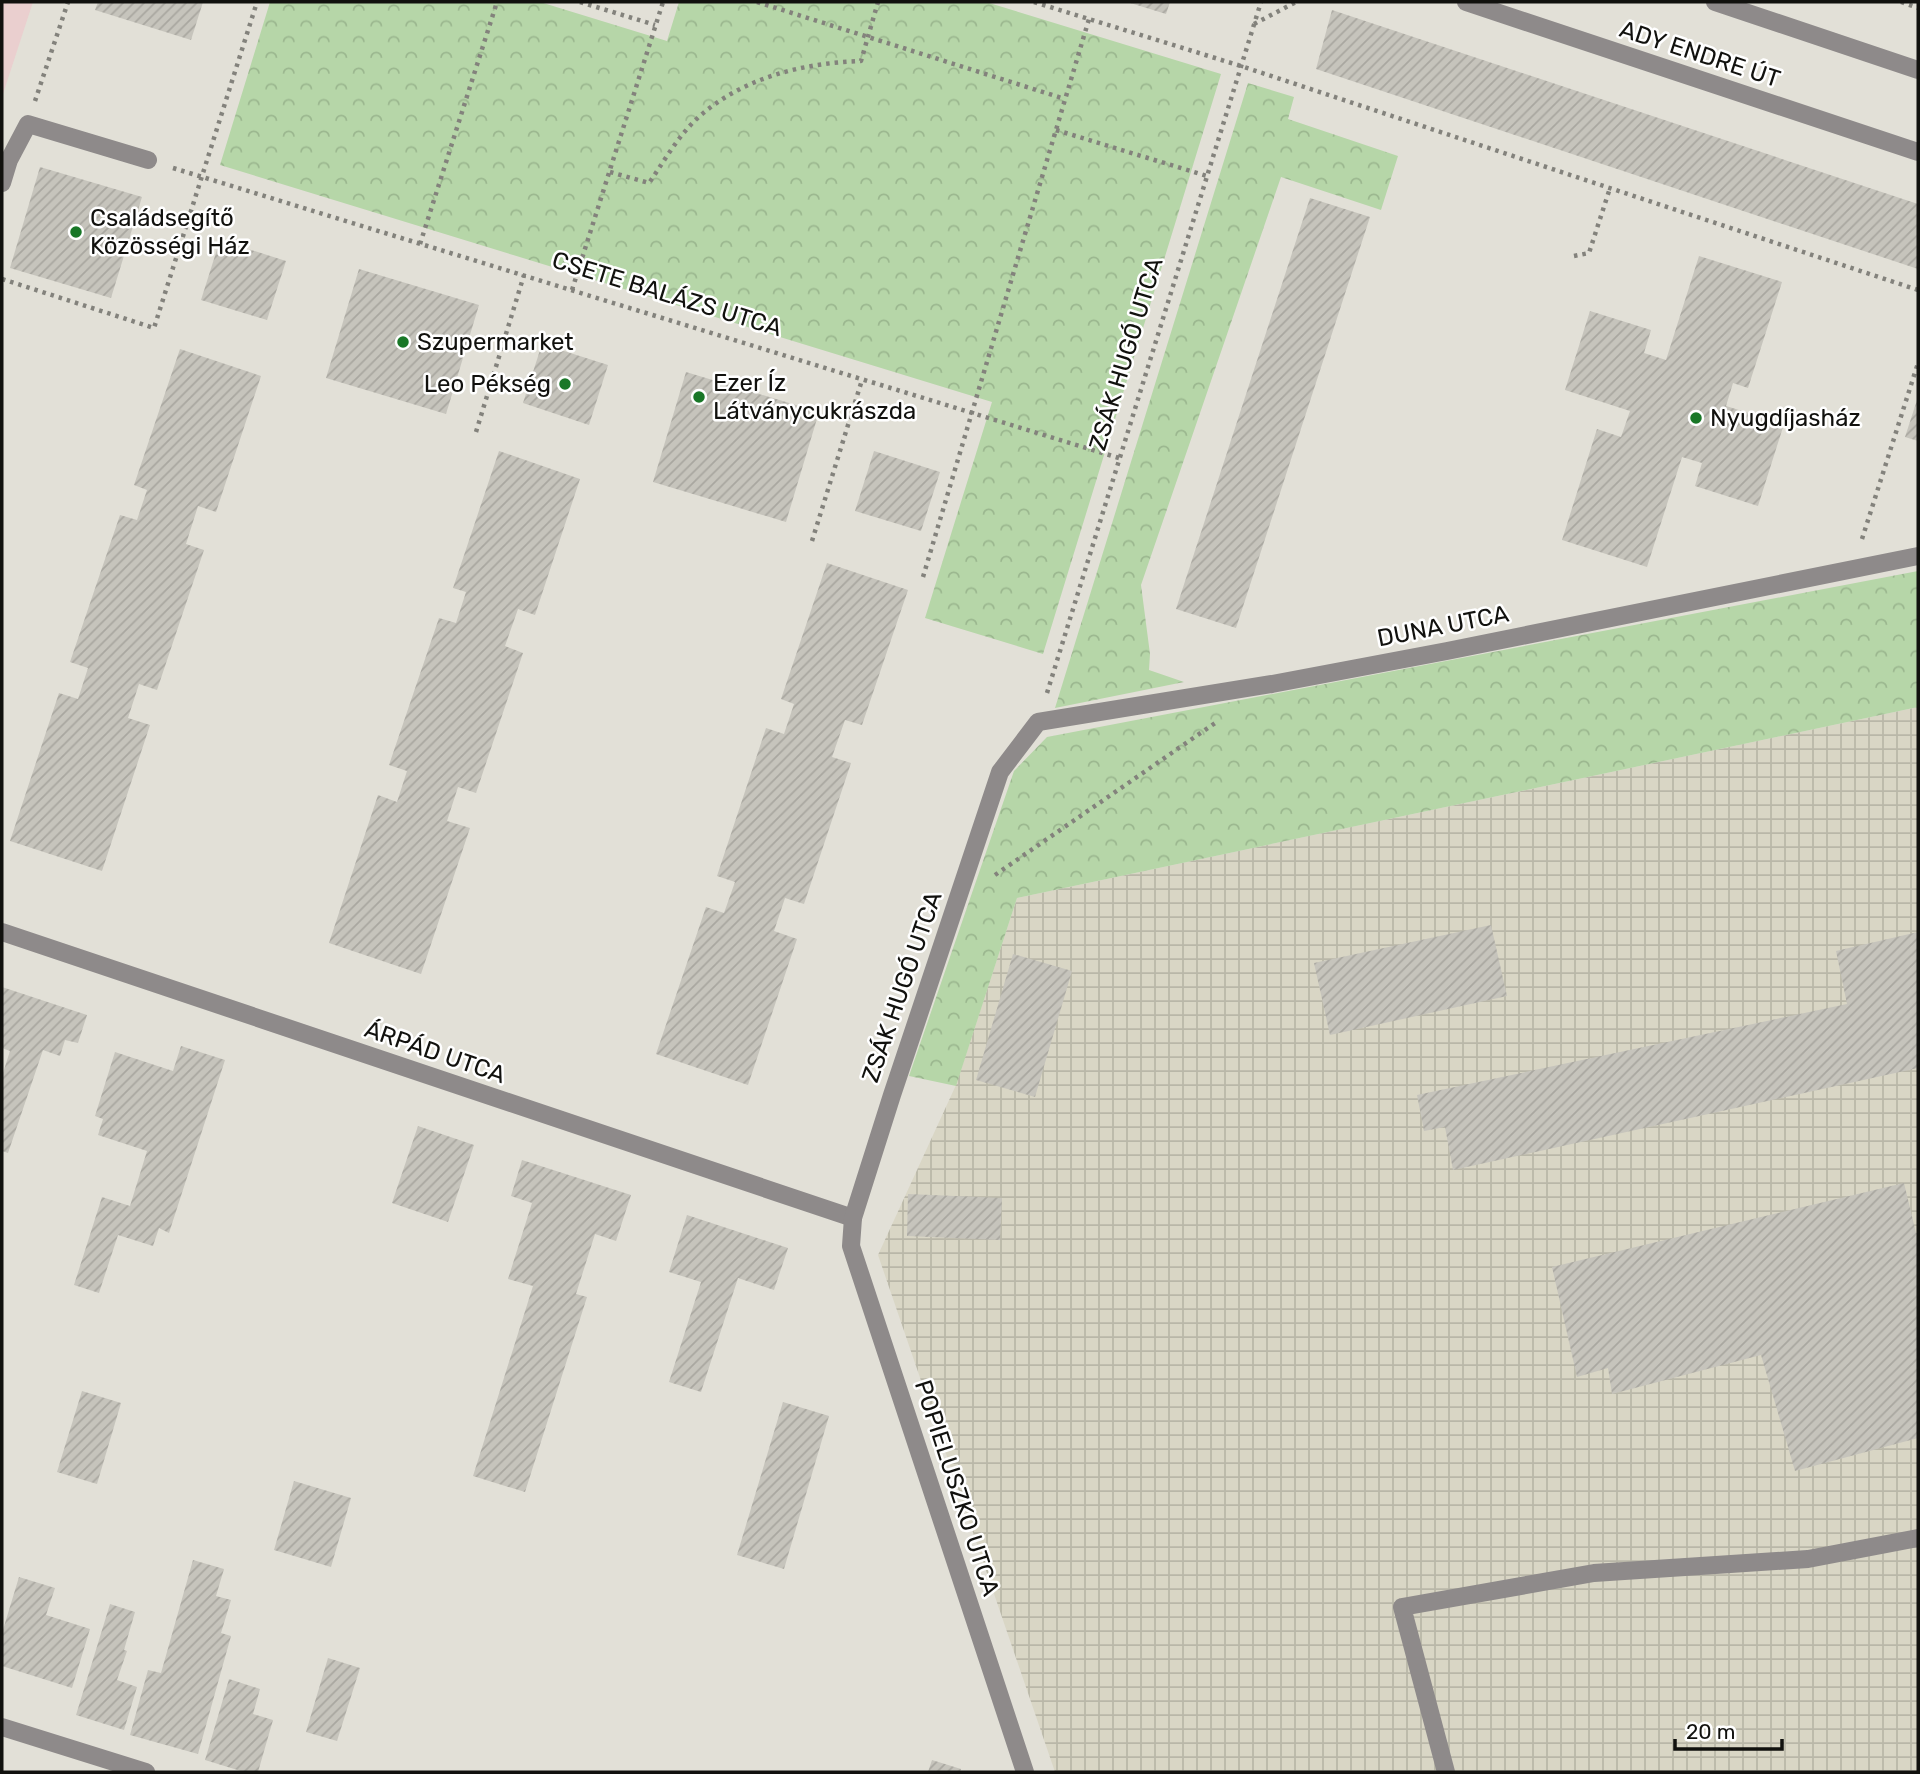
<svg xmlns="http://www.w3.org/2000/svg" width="1920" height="1774" font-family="Rubik,sans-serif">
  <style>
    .industrial { fill: url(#industrial-grid) }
    .education { fill: #eacfcf }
    .park { fill: url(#park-crowns) }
    .building { fill: url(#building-hatch) }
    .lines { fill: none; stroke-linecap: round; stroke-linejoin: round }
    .path { stroke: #83827c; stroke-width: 4.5; stroke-dasharray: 3.5 5; stroke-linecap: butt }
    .minor { stroke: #8e8a8a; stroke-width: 18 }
    .poi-dot { fill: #197727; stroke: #fff; stroke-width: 2.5 }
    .labels { text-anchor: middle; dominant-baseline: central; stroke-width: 5; stroke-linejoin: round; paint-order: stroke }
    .street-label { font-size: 24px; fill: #11110e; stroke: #fff }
    .poi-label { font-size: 24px; fill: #11110e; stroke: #fff; text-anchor: start }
  </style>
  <defs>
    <pattern id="industrial-grid" width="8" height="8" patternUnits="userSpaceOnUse" patternTransform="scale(1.75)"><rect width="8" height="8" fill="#d9d6c5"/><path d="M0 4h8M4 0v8" fill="none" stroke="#b9b7a8"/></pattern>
    <pattern id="park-crowns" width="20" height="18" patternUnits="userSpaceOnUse" patternTransform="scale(1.75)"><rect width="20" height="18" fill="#b6d6a8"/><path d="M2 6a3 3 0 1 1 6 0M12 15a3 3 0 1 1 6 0" fill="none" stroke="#9bb78f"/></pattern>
    <pattern id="building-hatch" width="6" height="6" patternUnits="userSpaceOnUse" patternTransform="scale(1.75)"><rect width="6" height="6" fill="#c6c4bc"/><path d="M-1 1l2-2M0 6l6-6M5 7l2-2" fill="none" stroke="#a9a7a0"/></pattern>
  </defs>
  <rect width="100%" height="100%" fill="#e2e0d7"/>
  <!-- industrial -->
  <polygon class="industrial" points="1918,707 1918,1772 1055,1772 878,1255 956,1085 1017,898"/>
  <!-- education -->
  <polygon class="education" points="2,2 33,2 3,94 2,93"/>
  <!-- park -->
  <g class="park">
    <polygon points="270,2 540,2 667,41 679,2 986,2 1221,74 1043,654 925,618 992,402 220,165"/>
    <polygon points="1248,83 1294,97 1288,119 1398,156 1381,210 1281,177 1141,585 1150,654 1149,670 1184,682 1055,708"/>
    <polygon points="1918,571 1918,707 1017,898 956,1086 909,1076 1014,771 1047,737"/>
  </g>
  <!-- building -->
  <g class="building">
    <polygon points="98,2 203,2 191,40 95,10"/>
    <polygon points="1127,2 1170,2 1166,14"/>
    <polygon points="1332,10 1918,204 1918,269 1316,69"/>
    <polygon points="40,167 142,197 111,298 10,268"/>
    <polygon points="1310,198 1370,217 1236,628 1176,609"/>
    <polygon points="220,240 286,261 267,320 201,300"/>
    <polygon points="1699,256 1782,282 1748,388 1733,383 1726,406 1784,424 1758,506 1695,486 1702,463 1682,457 1647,567 1562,540 1597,429 1621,437 1630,411 1565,390 1590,311 1651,330 1644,353 1666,360"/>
    <polygon points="359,269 479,305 446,414 326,378"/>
    <polygon points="542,344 608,365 589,425 523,403"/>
    <polygon points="180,349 261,376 216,512 198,506 186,544 204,550 157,690 139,684 128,718 150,725 102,871 10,841 59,693 78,699 88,668 70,662 120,515 137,520 147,490 134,485"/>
    <polygon points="686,372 819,412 786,522 653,482"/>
    <polygon points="1918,397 1918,441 1905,437"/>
    <polygon points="499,451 580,479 535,615 518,609 505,646 523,653 476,793 458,787 447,821 470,828 421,974 329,943 378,795 397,802 407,771 389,765 439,618 456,623 466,592 453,588"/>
    <polygon points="874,451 940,472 921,531 855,511"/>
    <polygon points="827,563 908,590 862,725 845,720 832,757 851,763 804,904 785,898 774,931 797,939 748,1085 656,1054 706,907 724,913 735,882 717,876 766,728 784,734 794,704 781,699"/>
    <polygon points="1491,925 1507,996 1330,1035 1314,963"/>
    <polygon points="1918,932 1918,1068 1453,1170 1445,1127 1424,1131 1417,1095 1847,1004 1836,951"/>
    <polygon points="1013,954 1072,971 1035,1097 976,1080"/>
    <polygon points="2,987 87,1015 78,1043 65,1040 60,1056 43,1050 8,1153 2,1151 2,1076 10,1051 2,1048"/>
    <polygon points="181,1046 225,1060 169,1233 159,1228 153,1246 118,1235 99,1293 74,1285 102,1197 130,1206 147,1151 98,1135 103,1119 95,1116 115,1052 173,1071"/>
    <polygon points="418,1126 474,1145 448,1222 392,1203"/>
    <polygon points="522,1160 631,1195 616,1241 595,1234 576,1294 587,1297 525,1492 473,1476 533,1286 508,1279 532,1203 511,1196"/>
    <polygon points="1904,1183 1916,1233 1918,1232 1918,1438 1795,1471 1761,1355 1612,1394 1608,1368 1577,1377 1552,1267"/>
    <polygon points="908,1194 1002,1198 1000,1240 907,1236"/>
    <polygon points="687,1215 788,1248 774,1290 738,1278 701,1392 669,1382 701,1282 669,1272"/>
    <polygon points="82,1391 121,1403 97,1484 57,1472"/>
    <polygon points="783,1402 829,1416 784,1569 737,1555"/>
    <polygon points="294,1481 351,1498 331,1567 274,1550"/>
    <polygon points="193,1560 224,1569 216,1596 231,1600 221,1633 231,1636 198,1754 130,1735 148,1670 161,1673"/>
    <polygon points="19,1577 55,1588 46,1615 90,1629 72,1688 2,1666 2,1633"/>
    <polygon points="110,1604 135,1612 124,1650 127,1651 117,1680 137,1687 124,1730 76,1715"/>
    <polygon points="328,1658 360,1668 337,1741 306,1732"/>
    <polygon points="229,1679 260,1689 253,1714 273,1720 258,1772 244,1772 205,1760"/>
    <polygon points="932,1760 961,1769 960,1772 928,1772"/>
  </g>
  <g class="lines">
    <!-- path -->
    <g class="path">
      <polyline points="580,2 655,25"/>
      <polyline points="757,2 1065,99"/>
      <polyline points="1034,2 1241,66 1918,290"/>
      <polyline points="1901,2 1918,8"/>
      <polyline points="1254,24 1296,2"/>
      <polyline points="35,101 68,2"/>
      <polyline points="1056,130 1207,176"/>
      <polyline points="173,168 1119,458"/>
      <path d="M610 172 649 183C665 160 679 134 701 115 745 77 804 63 861 61L878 2"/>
      <polyline points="420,244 497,2"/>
      <polyline points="1574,256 1589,253 1610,188"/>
      <polyline points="2,279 154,328 257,2"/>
      <polyline points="572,290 663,2"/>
      <polyline points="476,432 524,275"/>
      <polyline points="1862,539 1918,363"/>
      <polyline points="812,541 862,380"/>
      <polyline points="923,577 1089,19"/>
      <polyline points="1047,693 1261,2"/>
      <polyline points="995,875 1218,721"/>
    </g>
    <!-- minor -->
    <g class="minor">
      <polyline points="1466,2 1918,152"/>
      <polyline points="1715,2 1918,70"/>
      <polyline points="2,183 9,160 28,124 148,160"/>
      <polyline points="2,932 853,1218"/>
      <polyline points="2,1727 146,1772"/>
      <polyline points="1025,1772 851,1246 853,1218 892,1095 1000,772 1038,722 1272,684 1447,651 1918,556"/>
      <polyline points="1446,1772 1402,1607 1594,1573 1808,1559 1918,1538"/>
    </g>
  </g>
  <!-- markers -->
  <g class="poi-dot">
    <circle cx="76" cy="232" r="7"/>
    <circle cx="403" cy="342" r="7"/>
    <circle cx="565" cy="384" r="7"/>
    <circle cx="699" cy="397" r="7"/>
    <circle cx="1696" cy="418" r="7"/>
  </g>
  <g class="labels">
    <!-- street labels -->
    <g class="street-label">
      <text transform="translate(1700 54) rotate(18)">ADY ENDRE ÚT</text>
      <text transform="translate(667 294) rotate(17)">CSETE BALÁZS UTCA</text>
      <text transform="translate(1126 354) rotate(-73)">ZSÁK HUGÓ UTCA</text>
      <text transform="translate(1443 626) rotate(-11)">DUNA UTCA</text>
      <text transform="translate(902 987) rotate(-71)">ZSÁK HUGÓ UTCA</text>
      <text transform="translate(435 1052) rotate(19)">ÁRPÁD UTCA</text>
      <text transform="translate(957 1488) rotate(72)">POPIELUSZKO UTCA</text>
    </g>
    <!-- poi labels -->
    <g class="poi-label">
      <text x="90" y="218">Családsegítő<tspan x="90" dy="28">Közösségi Ház</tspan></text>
      <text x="417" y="342">Szupermarket</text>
      <text x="713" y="383">Ezer Íz<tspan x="713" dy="28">Látványcukrászda</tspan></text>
      <text x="551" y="384" text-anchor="end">Leo Pékség</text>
      <text x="1710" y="418">Nyugdíjasház</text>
    </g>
  </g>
  <!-- border -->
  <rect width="1920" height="1774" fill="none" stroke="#11110e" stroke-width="7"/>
  <!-- scale -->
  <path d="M1675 1739v10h107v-10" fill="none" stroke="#11110e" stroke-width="3.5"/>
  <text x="1686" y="1739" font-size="21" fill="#11110e" stroke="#ffffff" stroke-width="5" paint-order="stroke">20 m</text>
</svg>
